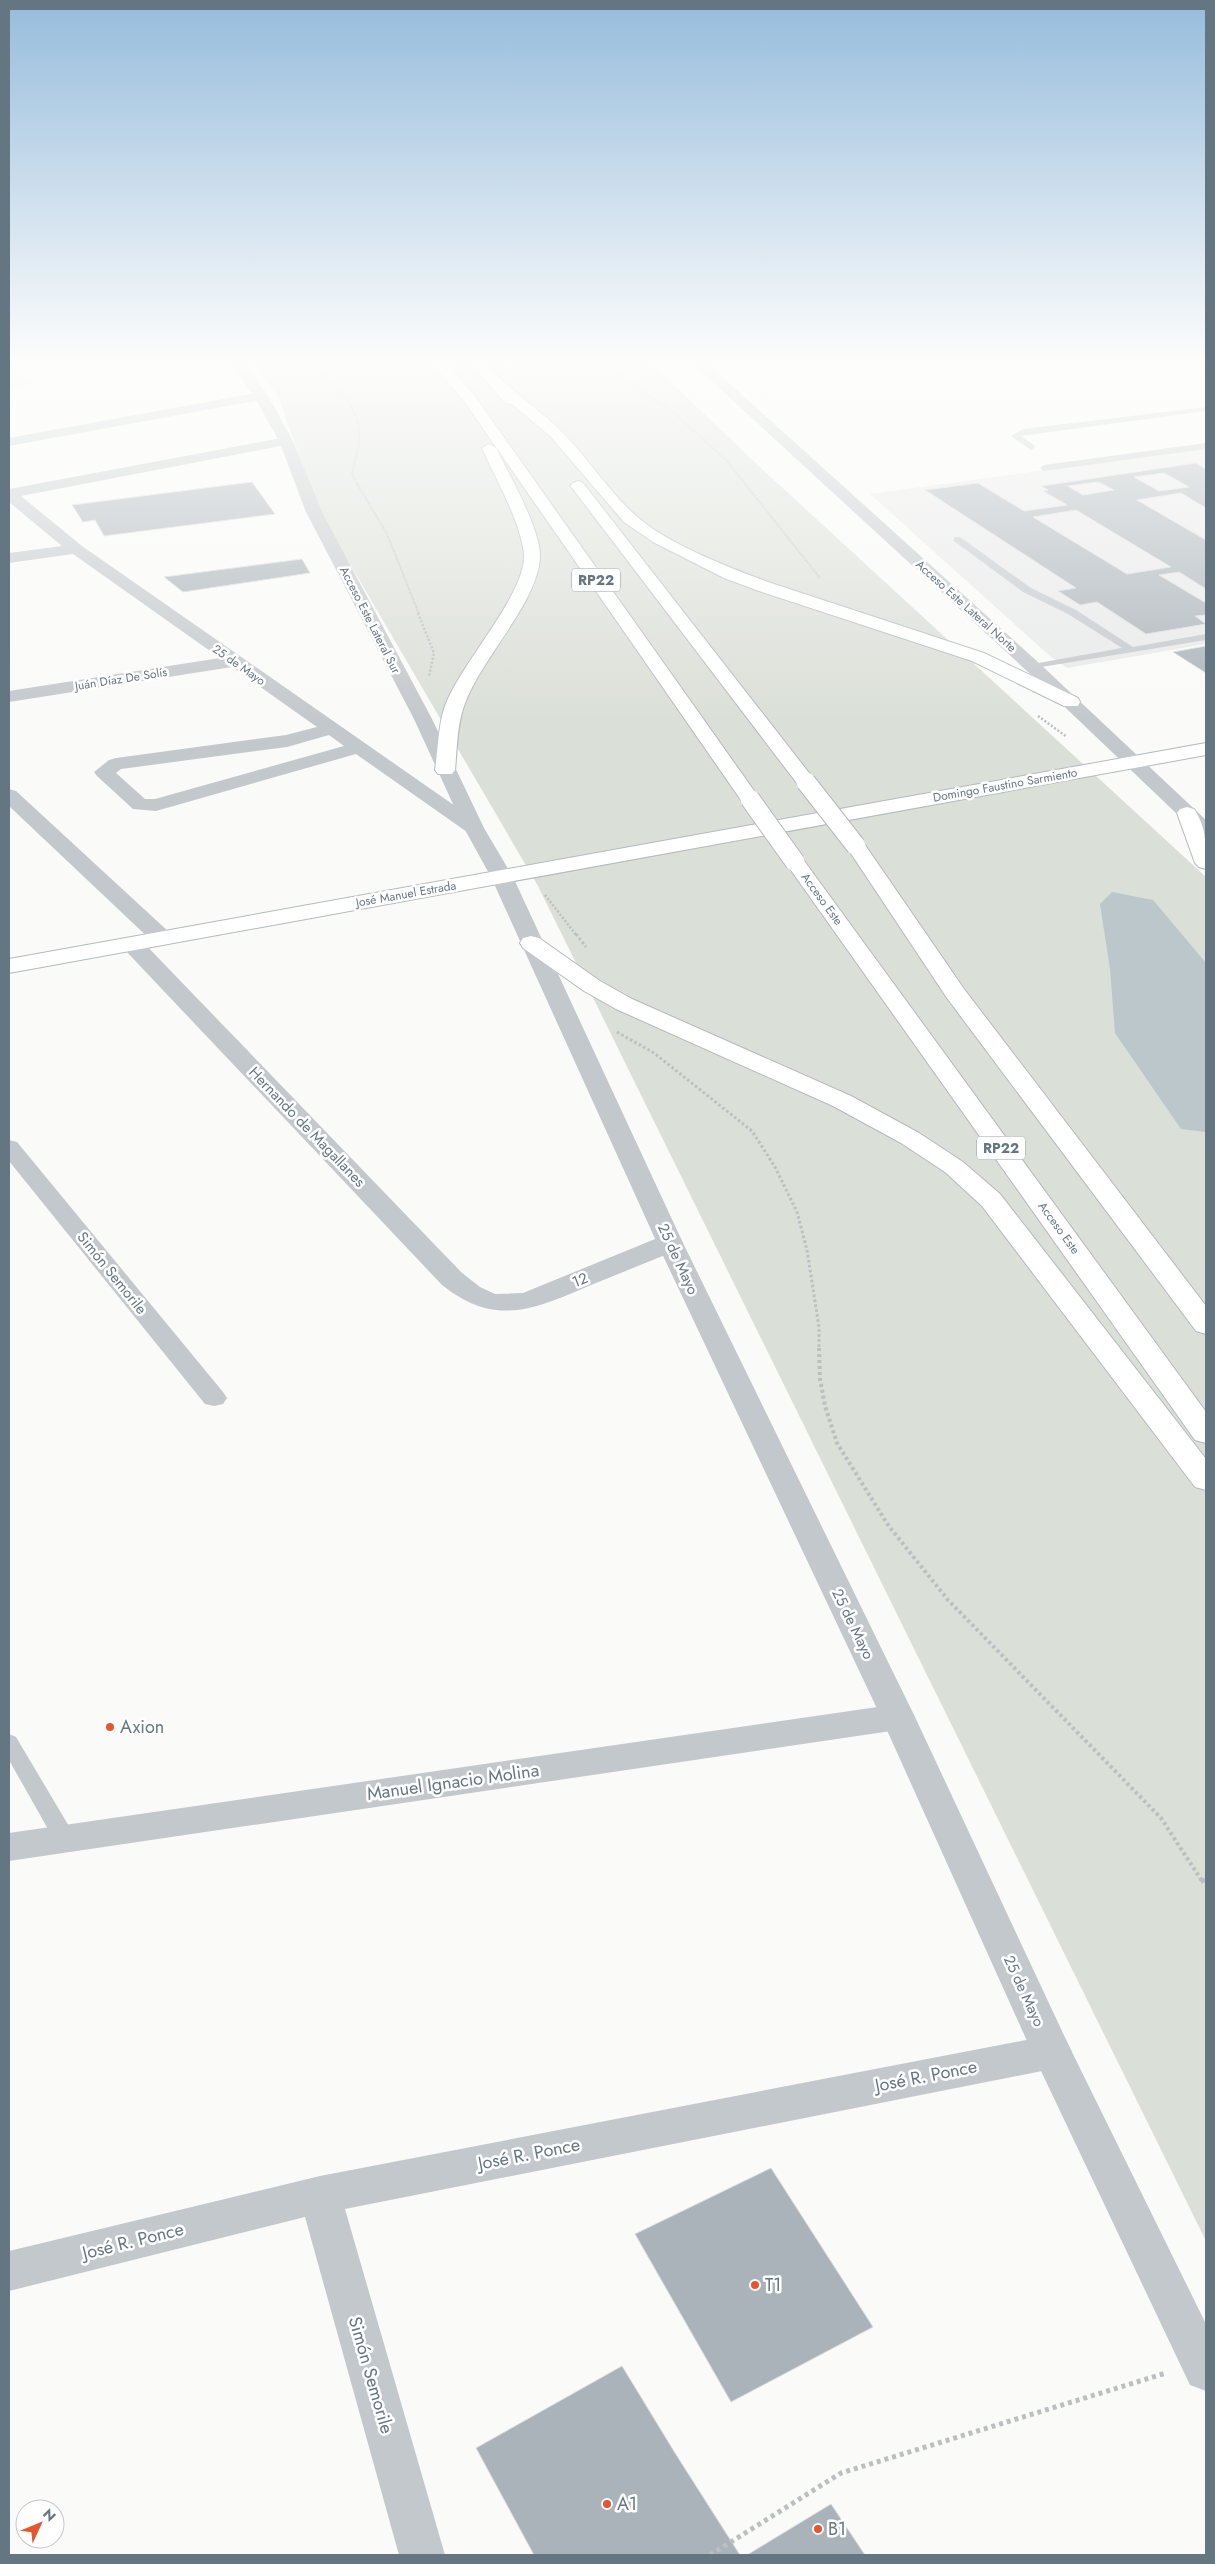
<svg xmlns="http://www.w3.org/2000/svg" width="1215" height="2564" font-family="Jost,sans-serif">
  <style>
    .built { fill: #e8e9e9 }
    .green { fill: #dadfd7 }
    .water { fill: #bbc7cb }
    .building { fill: #aab3b9; stroke: #dcdcda; fill-rule: evenodd }
    .lines { fill: none; stroke-linecap: round; stroke-linejoin: round }
    .secondary-casing { stroke: #b3babf; stroke-width: 2 }
    .primary-casing { stroke: #b5babe; stroke-width: 2 }
    .motorway-casing { stroke: #b4b9bd; stroke-width: 2 }
    .path-far4 { stroke: #bbbfc2; stroke-width: 2; stroke-dasharray: 1 1; stroke-linecap: butt }
    .path-far3 { stroke: #bbbfc2; stroke-width: 2.5; stroke-dasharray: 2 2; stroke-linecap: butt }
    .path-far2 { stroke: #bbbfc2; stroke-width: 3; stroke-dasharray: 2.5 2.5; stroke-linecap: butt }
    .path-far1 { stroke: #bbbfc2; stroke-width: 4; stroke-dasharray: 3 3; stroke-linecap: butt }
    .path { stroke: #bbbfc2; stroke-width: 5; stroke-dasharray: 4 4; stroke-linecap: butt }
    .service { fill: #c3c8cc; fill-rule: evenodd }
    .pedestrian { fill: #c3c8cc; fill-rule: evenodd }
    .minor { fill: #c3c8cc; fill-rule: evenodd }
    .tertiary { fill: #c3c8cc; fill-rule: evenodd }
    .secondary { fill: #fff; fill-rule: evenodd }
    .primary { fill: #fff; fill-rule: evenodd }
    .motorway { fill: #fff; fill-rule: evenodd }
    .motorway-bridge-casing { stroke: #b4b9bd; stroke-width: 21; stroke-linecap: butt }
    .motorway-bridge { stroke: #fff; stroke-width: 19 }
    .poi-dot { fill: #e4572e; stroke: #fff; stroke-width: 2 }
    .labels { text-anchor: middle; dominant-baseline: central; stroke-width: 5; stroke-linejoin: round; paint-order: stroke }
    .far-street-label { font-size: 12px; fill: #657683; stroke: #fff }
    .shield { fill: #fff; stroke: #939fa8; stroke-width: 1 }
    .shield-label { font-size: 14px; font-weight: bold; fill: #657683 }
    .street-label { font-size: 15px; fill: #657683; stroke: #fff }
    .near-poi-label { font-size: 18px; fill: #657683; stroke: #fff; text-anchor: start }
    .near-street-label { font-size: 18px; fill: #657683; stroke: #fff }
  </style>
  <rect width="100%" height="100%" fill="#fafaf8"/>
  <!-- built -->
  <g class="built">
    <polygon points="9,364 10,364 31,384 9,387"/>
    <polygon points="1206,448 1206,644 1067,668 1051,657 870,494"/>
  </g>
  <!-- green -->
  <polygon class="green" points="253,364 652,364 762,469 1206,877 1206,2241 538,886 319,511 277,393"/>
  <!-- water -->
  <polygon class="water" points="1112,892 1153,900 1206,963 1206,1132 1181,1129 1115,1033 1110,969 1100,904"/>
  <!-- building -->
  <g class="building">
    <path d="M1196 463 1206 469V508L1181 493 1137 500 1206 540V589L1179 572 1159 575 1206 603V615L1195 616 1206 624 1146 634 1097 602 1080 605 1058 591 1076 588 925 490 978 483 1024 511 1067 505 1043 491 1048 490 1041 486ZM1164 473 1189 487 1159 491 1134 477ZM1098 482 1114 490 1083 495 1068 486ZM1076 510 1171 567 1127 574 1033 517Z"/>
    <polygon points="252,482 275,514 104,536 95,520 83,522 72,505"/>
    <polygon points="302,559 310,573 183,592 164,577"/>
    <polygon points="1206,646 1206,673 1173,652"/>
    <polygon points="771,2168 873,2327 731,2402 635,2234"/>
    <polygon points="622,2366 675,2453 740,2555 534,2555 476,2448"/>
    <polygon points="831,2504 865,2555 747,2555"/>
  </g>
  <g class="lines">
    <defs>
      <polygon id="secondary" points="1206,743 1206,755 9,973 9,959"/>
      <polygon id="primary" points="1180,364 1206,366 1206,374 1182,367"/>
      <g id="motorway">
        <polygon points="433,364 447,364 474,395 757,795 760,799 757,803 743,803 464,401"/>
        <path d="M472 364H486C508 389 536 407 560 430 587 456 607 490 635 515 667 544 730 568 771 583L984 653 1078 698 1080 702 1078 706H1064L972 661 759 591 724 578 653 542 624 522 550 436 512 404 505 403Z"/>
        <path d="M489 444 496 448C509 474 541 530 540 557 538 603 480 659 464 706 457 725 457 750 455 770L452 774H438L435 770C438 750 438 725 445 706 460 664 527 593 524 554 520 520 496 480 482 448Z"/>
        <polygon points="578,481 583,483 813,778 816,782 813,786 799,786 573,489 570,486 573,483"/>
        <path d="M1187 807 1194 809C1207 827 1206 848 1206 869L1199 867 1195 863 1177 813 1180 809Z"/>
        <polygon points="856,840 863,842 964,989 1206,1306 1206,1334 1196,1331 947,998 846,846 849,842"/>
        <polygon points="795,856 802,858 1206,1412 1206,1443 1195,1440 788,866 784,862 788,858"/>
        <polygon points="531,936 539,938 600,981 632,999 851,1096 919,1133 963,1162 1000,1194 1206,1459 1206,1490 1195,1487 982,1206 945,1172 901,1143 833,1106 616,1009 584,991 523,948 520,943 523,938"/>
      </g>
    </defs>
    <!-- secondary casing -->
    <use href="#secondary" class="secondary-casing"/>
    <!-- primary casing -->
    <use href="#primary" class="primary-casing"/>
    <!-- motorway casing -->
    <use href="#motorway" class="motorway-casing"/>
    <!-- path-far4 -->
    <g class="path-far4">
      <path d="M306 364C333 380 361 406 359 440 358 453 354 463 352 475L387 534 419 614"/>
      <polyline points="603,364 674,413 726,460 820,578"/>
    </g>
    <!-- path-far3 -->
    <g class="path-far3">
      <polyline points="418,613 434,653 429,676"/>
      <polyline points="1038,716 1067,737"/>
      <polyline points="545,895 577,936"/>
    </g>
    <!-- path-far2 -->
    <g class="path-far2">
      <polyline points="576,934 586,947"/>
      <polyline points="617,1032 654,1053 752,1131 775,1167 797,1212 807,1250 819,1327 819,1349"/>
    </g>
    <!-- path-far1 -->
    <polyline class="path-far1" points="819,1348 820,1379 825,1406 837,1443 888,1525 948,1600 1161,1818 1202,1881"/>
    <!-- path -->
    <g class="path">
      <polyline points="1202,1879 1206,1886"/>
      <polyline points="710,2555 841,2473 1166,2373"/>
    </g>
    <!-- service -->
    <g class="service">
      <polygon points="1206,407 1206,411 1021,436 1034,445 1035,447 1031,450 1011,436 1023,429"/>
      <polygon points="1206,443 1206,449 1044,471 1040,468 1044,465"/>
      <polygon points="954,537 960,537 1031,588 1076,610 1133,647 1206,634 1206,640 1029,669 1029,665 1033,664 1122,648 1068,614 1023,592 954,541"/>
      <polygon points="9,1734 16,1737 73,1833 76,1839 73,1845 65,1847 57,1845 9,1760"/>
    </g>
    <!-- pedestrian -->
    <polygon class="pedestrian" points="9,1140 17,1142 223,1392 227,1398 223,1404 214,1406 205,1404 9,1161"/>
    <!-- minor -->
    <g class="minor">
      <polygon points="261,392 266,393 268,396 266,399 9,446 9,438"/>
      <path d="M286 437 293 441 291 444 21 496 82 546 481 824 484 828 481 832 474 834 467 832 356 754 156 811 133 809 97 776 94 772 109 760 116 758 286 735 317 727 232 667 9 702V691L220 658 73 554 9 563V553L62 546 9 502V489ZM329 735 344 746 155 799H145L116 773 121 769 287 747Z"/>
      <polygon points="9,789 16,791 170,933 173,938 170,943 162,945 154,943 9,806"/>
      <path d="M132 937 140 939 462 1273 480 1287 495 1294 523 1293 660 1237 670 1235 680 1237 683 1243 680 1249C650 1261 621 1273 591 1285 535 1309 496 1328 442 1285L124 949 121 944 124 939Z"/>
      <polygon points="898,1704 910,1708 915,1717 910,1726 898,1730 9,1861 9,1833"/>
      <polygon points="1052,2035 1066,2040 1072,2052 1066,2064 1052,2069 345,2209 445,2555 399,2555 305,2217 9,2291 9,2251 320,2176"/>
    </g>
    <!-- tertiary -->
    <g class="tertiary">
      <polygon points="231,364 245,364 268,396 293,441 322,512 432,719 484,828 513,877 683,1243 915,1717 1069,2046 1206,2324 1206,2391 1190,2385 1032,2052 881,1717 657,1243 491,877 464,828 414,719 306,512 279,441 254,396"/>
      <polygon points="693,364 708,364 1039,663 1206,820 1206,837 1199,835 1027,671"/>
    </g>
    <!-- secondary -->
    <use href="#secondary" class="secondary"/>
    <!-- primary -->
    <use href="#primary" class="primary"/>
    <!-- motorway -->
    <use href="#motorway" class="motorway"/>
    <defs>
      <g id="motorway-bridge">
        <polyline points="806,782 856,846"/>
        <polyline points="750,799 795,862"/>
      </g>
    </defs>
    <!-- motorway-bridge casing -->
    <use href="#motorway-bridge" class="motorway-bridge-casing"/>
    <!-- motorway-bridge -->
    <use href="#motorway-bridge" class="motorway-bridge"/>
  </g>
  <!-- sky -->
  <linearGradient id="sky" x2="0" y2="1"><stop stop-color="#96bcdc"/><stop offset="0.5" stop-color="#fdfdfc"/><stop offset="1" stop-color="#fdfdfc" stop-opacity="0"/></linearGradient>
  <rect width="1215" height="723" fill="url(#sky)"/>
  <!-- markers -->
  <g class="poi-dot">
    <circle cx="110" cy="1727" r="5"/>
    <circle cx="755" cy="2285" r="5"/>
    <circle cx="607" cy="2504" r="5"/>
    <circle cx="818" cy="2529" r="5"/>
  </g>
  <g class="labels">
    <!-- far-street labels -->
    <g class="far-street-label">
      <text transform="translate(966 606) rotate(42)">Acceso Este Lateral Norte</text>
      <text transform="translate(370 620) rotate(63)">Acceso Este Lateral Sur</text>
      <text transform="translate(239 665) rotate(35)">25 de Mayo</text>
      <text transform="translate(121 679) rotate(-9)">Juán Díaz De Solís</text>
      <text transform="translate(1005 785) rotate(-10)">Domingo Faustino Sarmiento</text>
      <text transform="translate(406 894) rotate(-10)">José Manuel Estrada</text>
      <text transform="translate(822 899) rotate(54)">Acceso Este</text>
      <text transform="translate(1059 1228) rotate(54)">Acceso Este</text>
    </g>
    <!-- shield labels -->
    <g class="shield">
      <rect x="572" y="568.5" width="48" height="23" rx="4"/>
      <rect x="977" y="1136.5" width="48" height="23" rx="4"/>
    </g>
    <g class="shield-label">
      <text x="596" y="580">RP22</text>
      <text x="1001" y="1148">RP22</text>
    </g>
    <!-- street labels -->
    <g class="street-label">
      <text transform="translate(307 1127) rotate(46)">Hernando de Magallanes</text>
      <text transform="translate(678 1259) rotate(65)">25 de Mayo</text>
      <text transform="translate(112 1273) rotate(51)">Simón Semorile</text>
      <text transform="translate(580 1280) rotate(-22)">12</text>
      <text transform="translate(853 1624) rotate(64)">25 de Mayo</text>
      <text transform="translate(1024 1991) rotate(65)">25 de Mayo</text>
    </g>
    <!-- near-poi labels -->
    <g class="near-poi-label">
      <text x="120" y="1727">Axion</text>
      <text x="765" y="2285">T1</text>
      <text x="617" y="2504">A1</text>
      <text x="828" y="2529">B1</text>
    </g>
    <!-- near-street labels -->
    <g class="near-street-label">
      <text transform="translate(453 1782) rotate(-8)">Manuel Ignacio Molina</text>
      <text transform="translate(926 2076) rotate(-11)">José R. Ponce</text>
      <text transform="translate(529 2154) rotate(-11)">José R. Ponce</text>
      <text transform="translate(133 2241) rotate(-14)">José R. Ponce</text>
      <text transform="translate(371 2375) rotate(74)">Simón Semorile</text>
    </g>
  </g>
  <!-- border -->
  <rect width="1215" height="2564" fill="none" stroke="#657683" stroke-width="20"/>
  <!-- north arrow -->
  <g transform="translate(40 2524) rotate(46)"><circle r="24" fill="#ffffff" stroke="#c1c8cd"/>
  <path d="M0-4L9 19L0 12L-9 19Z" fill="#e4572e"/>
  <text y="-8" font-size="14" font-weight="bold" text-anchor="middle" fill="#657683">N</text>
  </g>
</svg>
